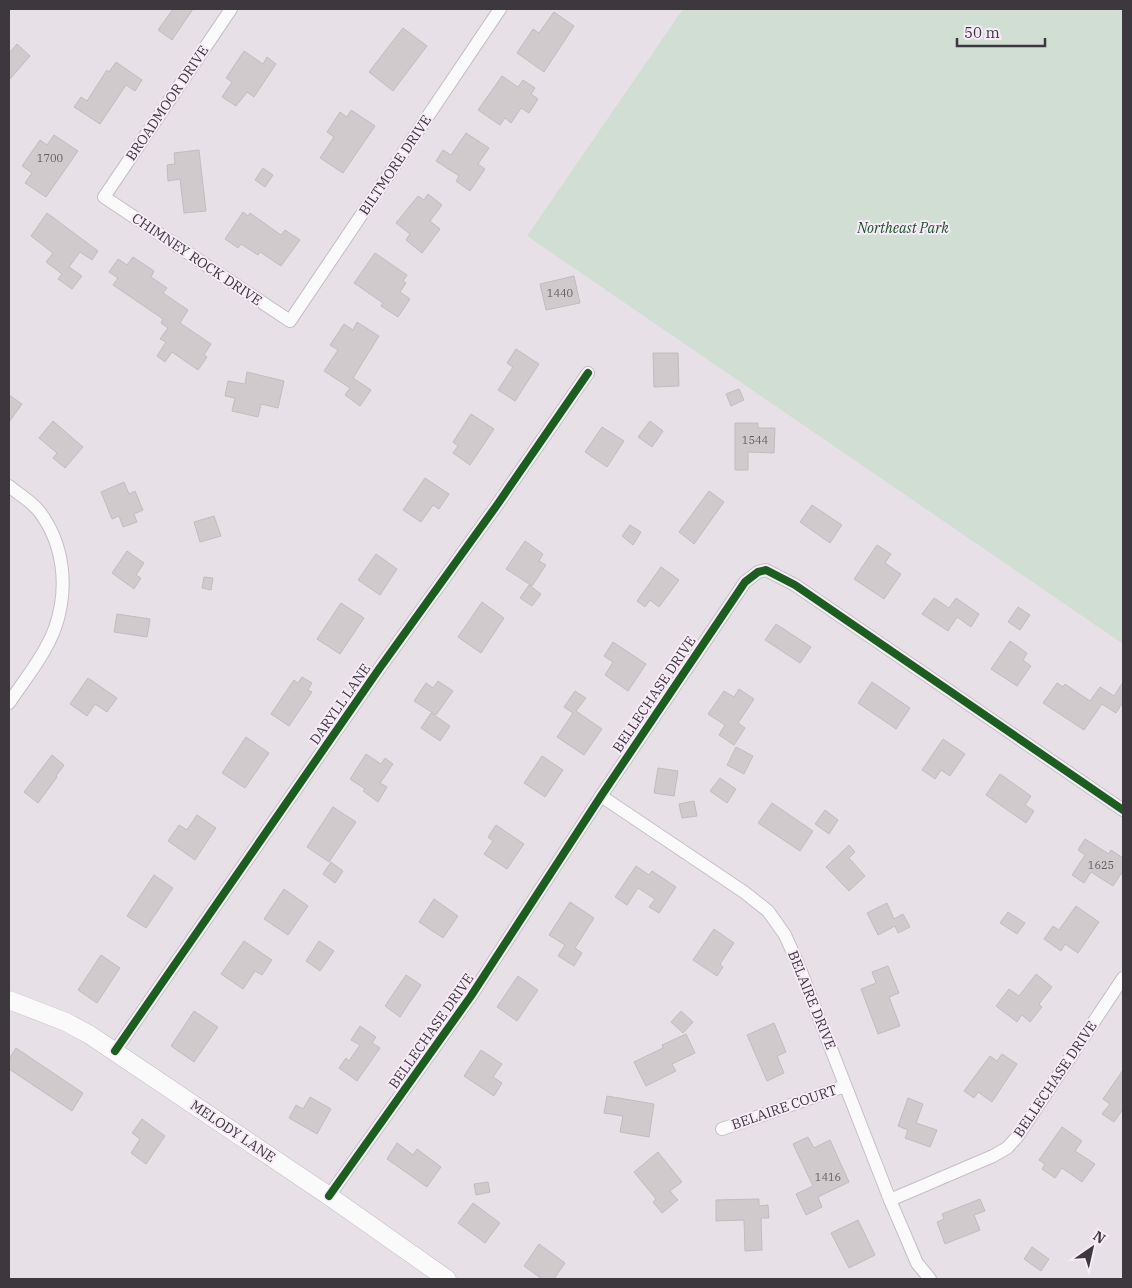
<svg xmlns="http://www.w3.org/2000/svg" width="1132" height="1288" font-family="'IBM Plex Serif',serif">
  <style>
    .green { fill: #d1ded4 }
    .building { fill: #d0cacc; stroke: #c2bcbe }
    .lines { fill: none; stroke-linecap: round; stroke-linejoin: round }
    .street-casing { stroke: #c4bfc4; stroke-width: 14 }
    .secondary-casing { stroke: #c4bfc4; stroke-width: 19 }
    .street { stroke: #fbfafb; stroke-width: 12 }
    .secondary { stroke: #fbfafb; stroke-width: 18 }
    .cycleway-casing { stroke: #f6ebf7; stroke-width: 11 }
    .cycleway { stroke: #1b5e20; stroke-width: 8 }
    .labels { text-anchor: middle; dominant-baseline: central; stroke-width: 4; stroke-linejoin: round; paint-order: stroke }
    .number-label { font-size: 11px; fill: #625d62 }
    .street-label { font-size: 14px; fill: #3c383d; stroke: #f6ebf7 }
    .park-label { font-size: 14px; font-style: italic; fill: #165029; stroke: #f6ebf7 }
  </style>
  <rect width="100%" height="100%" fill="#e7e1e7"/>
  <!-- green -->
  <polygon class="green" points="683,9 1120,9 1123,11 1123,644 527,236"/>
  <!-- building -->
  <g class="building">
    <polygon points="173,9 193,9 172,40 158,30"/>
    <polygon points="554,12 574,26 544,72 517,53 533,29 539,33"/>
    <polygon points="403,28 427,46 393,91 369,72"/>
    <polygon points="17,44 30,56 9,80 9,53"/>
    <polygon points="244,51 263,64 267,57 276,64 254,97 247,92 236,106 222,97 232,82 226,78"/>
    <polygon points="116,62 142,80 135,91 126,85 100,124 74,107 81,97 87,101 107,70 109,72"/>
    <polygon points="502,76 518,87 523,80 535,88 531,94 538,99 529,113 521,108 511,123 505,118 500,125 478,110"/>
    <polygon points="351,110 375,126 343,173 320,158 334,137 327,132 340,112 347,117"/>
    <polygon points="466,133 489,148 478,164 485,169 470,191 456,181 459,176 436,161 443,150 451,155"/>
    <polygon points="54,135 78,151 46,197 25,183 32,173 22,166 40,140 47,145"/>
    <polygon points="199,150 206,211 184,213 180,179 168,181 167,165 175,164 174,153"/>
    <polygon points="263,168 273,175 265,187 255,180"/>
    <polygon points="428,194 442,205 430,221 440,229 422,253 406,240 410,234 396,223 418,196 424,200"/>
    <polygon points="243,212 248,216 250,213 281,235 285,230 300,240 281,266 260,252 258,255 241,244 238,248 225,239"/>
    <polygon points="47,213 98,251 92,260 80,252 69,267 82,276 72,289 58,279 62,274 46,262 53,253 31,236"/>
    <polygon points="375,253 407,275 403,281 406,283 400,292 410,299 398,317 381,306 383,303 354,283"/>
    <polygon points="133,257 154,271 151,277 167,288 163,293 188,310 180,323 211,344 204,355 207,357 198,370 172,352 165,362 157,356 166,342 160,339 168,328 161,323 163,319 113,285 118,278 109,272 118,259 127,265"/>
    <polygon points="574,276 580,303 546,310 540,284"/>
    <polygon points="357,322 379,336 353,378 371,390 360,406 345,395 350,388 324,371 338,350 330,345 344,324 353,330"/>
    <polygon points="516,349 539,364 515,401 498,390 513,367 507,363"/>
    <polygon points="653,353 678,353 679,386 654,387"/>
    <polygon points="247,372 284,381 278,408 261,404 258,417 232,411 235,398 225,396 228,381 245,384"/>
    <polygon points="739,389 744,400 731,406 726,394"/>
    <polygon points="9,395 22,404 9,422"/>
    <polygon points="471,414 494,429 470,465 453,453 458,446 453,442"/>
    <polygon points="53,421 83,447 65,468 53,458 57,453 39,438"/>
    <polygon points="650,421 663,431 652,447 638,437"/>
    <polygon points="735,423 758,423 758,428 775,428 774,453 748,452 748,470 735,470"/>
    <polygon points="602,427 624,441 607,467 585,452"/>
    <polygon points="425,478 449,494 439,509 433,505 421,522 403,510"/>
    <polygon points="124,482 129,494 135,491 143,510 134,514 137,522 123,527 119,516 112,519 101,492"/>
    <polygon points="709,491 724,502 694,544 679,532"/>
    <polygon points="812,505 842,525 830,543 800,522"/>
    <polygon points="214,516 221,536 200,542 194,522"/>
    <polygon points="630,525 641,532 633,545 622,536"/>
    <polygon points="525,541 543,554 539,561 546,565 532,586 506,569"/>
    <polygon points="877,545 891,554 885,563 901,574 884,599 854,579"/>
    <polygon points="127,551 144,563 136,575 141,578 134,589 112,573"/>
    <polygon points="376,554 397,569 380,595 358,580"/>
    <polygon points="661,567 679,580 659,607 650,600 645,607 637,601"/>
    <polygon points="204,577 213,578 211,590 202,588"/>
    <polygon points="529,585 541,594 532,606 520,598"/>
    <polygon points="934,598 949,608 956,598 979,614 971,627 957,617 948,631 922,614"/>
    <polygon points="482,602 504,618 481,653 458,637"/>
    <polygon points="341,603 364,618 340,654 317,639"/>
    <polygon points="1018,607 1030,615 1020,630 1008,622"/>
    <polygon points="117,614 150,619 147,637 114,632"/>
    <polygon points="776,624 811,647 800,663 765,640"/>
    <polygon points="1010,641 1027,653 1023,660 1031,666 1017,686 991,669"/>
    <polygon points="613,642 646,664 628,691 605,675 613,662 604,656"/>
    <polygon points="302,677 312,683 308,690 312,692 289,726 271,714 294,680 298,683"/>
    <polygon points="88,678 117,698 107,712 95,704 87,716 70,704"/>
    <polygon points="438,681 453,691 436,715 414,701 426,683 433,688"/>
    <polygon points="872,682 910,708 896,729 858,703"/>
    <polygon points="1123,682 1123,702 1116,713 1102,704 1084,730 1043,703 1057,683 1063,687 1065,684 1090,701 1100,687 1114,696"/>
    <polygon points="739,689 754,699 738,723 745,728 734,745 719,735 725,725 708,714 724,691 734,697"/>
    <polygon points="575,691 586,698 576,711 602,729 584,755 557,737 573,713 564,707"/>
    <polygon points="431,713 450,726 440,741 421,728"/>
    <polygon points="246,737 269,753 245,788 222,773"/>
    <polygon points="943,739 965,754 950,776 941,770 935,779 922,770"/>
    <polygon points="736,747 753,756 744,774 727,765"/>
    <polygon points="366,754 381,764 385,758 393,764 380,783 387,787 378,802 363,791 365,789 350,779"/>
    <polygon points="52,755 64,765 56,776 57,777 38,803 24,792"/>
    <polygon points="542,756 563,770 545,797 524,783"/>
    <polygon points="658,768 678,771 674,796 654,793"/>
    <polygon points="1000,774 1031,796 1025,805 1034,811 1026,823 986,795"/>
    <polygon points="720,778 736,789 727,803 710,791"/>
    <polygon points="694,801 697,816 682,818 679,804"/>
    <polygon points="772,803 813,831 800,851 758,823"/>
    <polygon points="333,807 356,822 329,862 307,847"/>
    <polygon points="825,810 838,820 829,834 815,824"/>
    <polygon points="197,815 216,828 195,860 168,841 179,825 187,830"/>
    <polygon points="496,825 524,844 507,869 484,854 493,841 488,837"/>
    <polygon points="1085,839 1109,854 1111,850 1123,858 1123,871 1113,886 1091,872 1084,883 1072,875 1085,855 1078,850"/>
    <polygon points="849,845 855,852 849,858 865,876 849,891 826,867"/>
    <polygon points="331,862 343,871 335,883 323,874"/>
    <polygon points="636,866 649,875 652,871 676,887 659,913 649,907 655,899 638,888 627,905 615,897"/>
    <polygon points="154,875 173,888 146,928 127,916"/>
    <polygon points="284,889 308,906 288,935 264,919"/>
    <polygon points="434,899 458,916 443,938 419,922"/>
    <polygon points="570,902 594,918 575,948 582,953 574,966 558,956 565,945 549,935"/>
    <polygon points="887,903 894,919 903,914 910,927 898,933 895,926 878,935 867,913"/>
    <polygon points="1076,906 1099,922 1078,953 1065,944 1061,951 1044,939 1053,926 1059,930"/>
    <polygon points="1008,912 1025,923 1017,934 1000,923"/>
    <polygon points="714,929 734,943 720,964 723,967 717,976 693,960"/>
    <polygon points="244,941 272,960 262,975 255,971 243,989 221,974"/>
    <polygon points="319,941 334,951 320,971 306,961"/>
    <polygon points="101,955 120,968 97,1003 78,990"/>
    <polygon points="888,966 899,993 889,997 900,1026 878,1034 861,989 876,983 872,972"/>
    <polygon points="1036,974 1052,987 1039,1004 1042,1007 1030,1022 1022,1015 1017,1022 996,1006 1009,989 1019,996"/>
    <polygon points="406,975 421,985 400,1017 385,1006"/>
    <polygon points="518,976 538,990 517,1021 497,1007"/>
    <polygon points="194,1011 218,1027 194,1062 171,1046"/>
    <polygon points="681,1011 693,1022 683,1033 671,1022"/>
    <polygon points="774,1023 786,1052 777,1056 784,1073 767,1081 747,1035"/>
    <polygon points="360,1026 376,1037 372,1043 380,1048 357,1081 339,1068 346,1058 349,1061 360,1045 351,1040"/>
    <polygon points="686,1034 695,1053 672,1064 676,1071 646,1086 634,1062 663,1048 662,1045"/>
    <polygon points="16,1048 83,1093 72,1111 9,1069 9,1059"/>
    <polygon points="481,1050 502,1064 493,1077 502,1083 494,1096 464,1076"/>
    <polygon points="1002,1054 1017,1064 992,1102 978,1092 974,1098 964,1091 990,1056 997,1061"/>
    <polygon points="1123,1070 1123,1109 1114,1122 1102,1114 1110,1104 1103,1099"/>
    <polygon points="607,1096 654,1104 649,1137 620,1132 623,1116 604,1113"/>
    <polygon points="310,1097 331,1109 317,1134 289,1118 296,1105 303,1109"/>
    <polygon points="908,1098 923,1104 916,1123 937,1130 930,1147 905,1138 908,1130 898,1126"/>
    <polygon points="142,1119 165,1136 146,1164 131,1153 140,1139 132,1133"/>
    <polygon points="1062,1127 1082,1141 1075,1151 1095,1164 1082,1182 1062,1168 1055,1178 1042,1169 1045,1164 1039,1160"/>
    <polygon points="808,1137 814,1148 830,1140 849,1182 818,1197 822,1207 806,1215 796,1194 813,1186 793,1144"/>
    <polygon points="397,1143 413,1155 417,1149 441,1167 427,1187 387,1159"/>
    <polygon points="658,1152 682,1182 670,1191 678,1200 662,1213 653,1202 656,1199 634,1172"/>
    <polygon points="488,1182 490,1192 476,1195 474,1184"/>
    <polygon points="759,1199 759,1206 768,1205 769,1218 761,1218 762,1250 745,1251 744,1220 716,1221 716,1200"/>
    <polygon points="980,1199 985,1211 974,1215 980,1230 945,1244 937,1222 944,1219 942,1214"/>
    <polygon points="473,1203 500,1223 485,1243 458,1223"/>
    <polygon points="858,1220 875,1255 849,1268 831,1233"/>
    <polygon points="539,1244 565,1263 554,1279 542,1279 524,1266"/>
    <polygon points="1032,1247 1049,1259 1041,1271 1024,1259"/>
  </g>
  <g class="lines">
    <defs>
      <g id="street">
        <polyline points="231,9 104,197 290,321 500,9"/>
        <path d="M9 486C18 494 31 501 39 511 64 544 69 588 55 628 45 655 25 679 9 703"/>
        <polyline points="601,796 744,892 768,911 785,935 798,964 890,1200 917,1263 930,1279"/>
        <polyline points="115,1051 379,669 497,505 588,373"/>
        <polyline points="722,1129 845,1086"/>
        <polyline points="329,1196 471,996 601,796 745,582 758,572 766,570 795,585 1123,810"/>
        <polyline points="890,1200 993,1156 1007,1148 1017,1137 1123,978"/>
      </g>
      <polyline id="secondary" points="9,1000 66,1022 90,1035 329,1196 447,1279"/>
    </defs>
    <!-- street casing -->
    <use href="#street" class="street-casing"/>
    <!-- secondary casing -->
    <use href="#secondary" class="secondary-casing"/>
    <!-- street -->
    <use href="#street" class="street"/>
    <!-- secondary -->
    <use href="#secondary" class="secondary"/>
    <defs>
      <g id="cycleway">
        <polyline points="115,1051 379,669 497,505 588,373"/>
        <polyline points="329,1196 471,996 601,796 745,582 758,572 766,570 795,585 1123,810"/>
      </g>
    </defs>
    <!-- cycleway casing -->
    <use href="#cycleway" class="cycleway-casing"/>
    <!-- cycleway -->
    <use href="#cycleway" class="cycleway"/>
  </g>
  <g class="labels">
    <!-- number labels -->
    <g class="number-label">
      <text x="50" y="158">1700</text>
      <text x="560" y="293">1440</text>
      <text x="755" y="440">1544</text>
      <text x="1101" y="865">1625</text>
      <text x="828" y="1177">1416</text>
    </g>
    <!-- street labels -->
    <g class="street-label">
      <text transform="translate(167 103) rotate(-56)">BROADMOOR DRIVE</text>
      <text transform="translate(395 165) rotate(-56)">BILTMORE DRIVE</text>
      <text transform="translate(197 259) rotate(34)">CHIMNEY ROCK DRIVE</text>
      <text transform="translate(654 694) rotate(-56)">BELLECHASE DRIVE</text>
      <text transform="translate(340 704) rotate(-55)">DARYLL LANE</text>
      <text transform="translate(812 1000) rotate(68)">BELAIRE DRIVE</text>
      <text transform="translate(431 1031) rotate(-55)">BELLECHASE DRIVE</text>
      <text transform="translate(1055 1079) rotate(-56)">BELLECHASE DRIVE</text>
      <text transform="translate(784 1107) rotate(-19)">BELAIRE COURT</text>
      <text transform="translate(233 1131) rotate(34)">MELODY LANE</text>
    </g>
    <!-- park labels -->
    <g class="park-label">
      <text x="903" y="228">Northeast Park</text>
    </g>
  </g>
  <!-- border -->
  <rect width="1132" height="1288" fill="none" stroke="#3c383d" stroke-width="20"/>
  <!-- north arrow -->
  <g transform="translate(1092 1248) rotate(34)" stroke="#f6ebf7" stroke-width="4" paint-order="stroke">
  <path d="M0-4L9 19L0 12L-9 19Z" fill="#3c383d"/>
  <text y="-8" font-size="14" font-weight="bold" text-anchor="middle" fill="#3c383d">N</text>
  </g>
  <!-- scale -->
  <path d="M957 38v8h88v-8" fill="none" stroke="#3c383d" stroke-width="2.5"/>
  <text x="964" y="38" font-size="15" fill="#3c383d" stroke="#f6ebf7" stroke-width="4" paint-order="stroke">50 m</text>
</svg>
